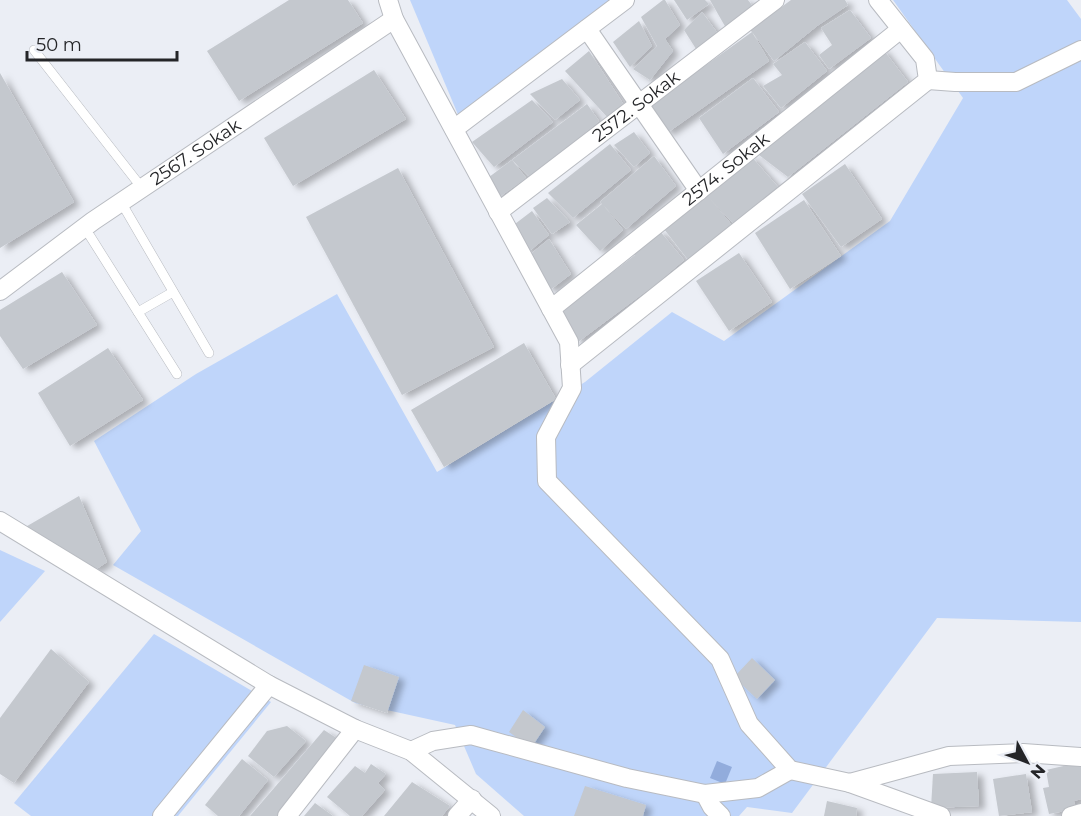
<svg xmlns="http://www.w3.org/2000/svg" width="1081" height="816" font-family="Montserrat,sans-serif">
  <style>
    .green { fill: #bfd5fa }
    .water { fill: #92acdc }
    .building { fill: #c4c8ce; filter: url(#shadow) }
    .lines { fill: none; stroke-linecap: round; stroke-linejoin: round }
    .lane-casing { stroke: #b8bbc1; stroke-width: 10 }
    .street-casing { stroke: #b8bbc1; stroke-width: 20 }
    .lane { stroke: #fff; stroke-width: 9 }
    .street { stroke: #fff; stroke-width: 18 }
    .labels { text-anchor: middle; dominant-baseline: central; stroke-width: 5; stroke-linejoin: round; paint-order: stroke }
    .street-label { font-size: 18px; fill: #242528; stroke: #ebeef5 }
  </style>
  <defs>
    <filter id="shadow"><feDropShadow dx="6" dy="3.5" stdDeviation="3" flood-color="#0004"/></filter>
  </defs>
  <rect width="100%" height="100%" fill="#ebeef5"/>
  <!-- green -->
  <g class="green">
    <polygon points="410,0 612,0 459,117"/>
    <polygon points="893,0 1067,0 1081,19 1081,622 937,618 792,813 747,807 739,816 524,816 476,774 455,725 355,703 113,565 141,531 94,441 196,374 337,294 437,472 585,382 672,312 724,341 890,221 963,98"/>
    <polygon points="0,550 45,571 0,622"/>
    <polygon points="154,634 271,702 178,816 31,816 14,803"/>
  </g>
  <!-- water -->
  <polygon class="water" points="717,761 732,767 725,784 710,778"/>
  <!-- building -->
  <g class="building">
    <polygon points="289,0 348,0 363,23 239,101 207,51"/>
    <polygon points="663,0 665,0 680,25 665,39 673,51 650,80 633,69 657,46 641,17"/>
    <polygon points="674,0 705,0 709,4 687,20"/>
    <polygon points="710,0 748,0 754,8 726,28"/>
    <polygon points="791,0 845,0 848,5 817,26 774,61 752,32 769,61 667,133 649,106 752,32 750,30"/>
    <polygon points="850,10 871,38 829,69 819,55 832,45 821,28"/>
    <polygon points="702,12 719,35 698,52 684,30"/>
    <polygon points="639,21 652,46 630,67 613,42"/>
    <polygon points="805,42 827,71 781,108 763,86 782,75 773,64"/>
    <polygon points="882,48 908,82 788,177 755,152"/>
    <polygon points="589,51 624,105 608,118 565,71"/>
    <polygon points="374,70 406,119 293,186 264,138"/>
    <polygon points="0,73 74,202 0,248"/>
    <polygon points="753,78 779,112 723,154 699,118"/>
    <polygon points="562,79 580,100 555,120 530,94"/>
    <polygon points="532,100 553,122 494,167 472,142"/>
    <polygon points="587,104 599,121 531,178 512,160"/>
    <polygon points="634,132 650,153 634,167 614,145"/>
    <polygon points="610,144 631,170 573,218 548,193"/>
    <polygon points="750,155 778,187 734,224 710,199 731,224 689,261 664,229"/>
    <polygon points="654,156 676,186 626,229 604,206 623,230 600,251 576,225 602,204 600,202"/>
    <polygon points="512,160 526,178 498,198 485,180"/>
    <polygon points="845,164 882,219 841,247 802,194"/>
    <polygon points="398,168 494,347 402,395 306,217"/>
    <polygon points="547,198 570,222 552,234 533,208"/>
    <polygon points="804,200 841,256 790,289 755,233"/>
    <polygon points="532,211 549,235 527,253 511,227"/>
    <polygon points="659,230 684,260 657,283 578,342 556,310 605,271 609,275 635,255 631,250"/>
    <polygon points="549,239 571,274 550,290 527,257"/>
    <polygon points="739,253 772,302 729,331 696,281"/>
    <polygon points="62,272 97,325 23,369 0,336 0,310"/>
    <polygon points="524,343 556,399 444,467 411,410"/>
    <polygon points="108,348 143,400 70,446 38,393"/>
    <polygon points="79,496 107,562 95,570 22,529"/>
    <polygon points="51,649 89,682 14,783 0,774 0,718"/>
    <polygon points="752,658 775,680 757,699 734,677"/>
    <polygon points="364,665 399,677 387,713 351,701"/>
    <polygon points="523,710 545,727 531,748 509,732"/>
    <polygon points="287,726 306,741 274,777 248,756 267,731"/>
    <polygon points="324,730 341,741 282,816 250,816"/>
    <polygon points="242,759 268,780 239,816 218,816 205,805"/>
    <polygon points="1081,762 1081,799 1074,801 1075,809 1049,814 1043,788 1049,787 1046,770"/>
    <polygon points="371,764 386,774 378,783 385,790 362,816 350,816 327,797 355,766 365,773"/>
    <polygon points="977,772 979,806 931,808 933,774"/>
    <polygon points="1026,774 1032,812 999,816 993,779"/>
    <polygon points="412,782 450,806 442,816 384,816"/>
    <polygon points="585,786 646,805 643,816 574,816"/>
    <polygon points="827,801 857,808 856,816 824,816"/>
    <polygon points="315,803 333,816 304,816"/>
  </g>
  <g class="lines">
    <defs>
      <g id="lane">
        <polyline points="34,50 142,188"/>
        <polyline points="121,202 209,353"/>
        <polyline points="90,236 177,374"/>
        <polyline points="138,312 173,292"/>
      </g>
      <g id="street">
        <polyline points="388,0 394,19 569,342 572,388 546,437 547,481 720,659 749,724 790,770 850,783 949,756 1023,753 1081,757"/>
        <polyline points="587,29 699,191"/>
        <polyline points="928,80 955,82 1016,82 1081,50"/>
        <polyline points="454,129 625,0"/>
        <path id="s1" d="M498 212 775 0"/>
        <path id="s2" d="M0 291 93 221 394 19"/>
        <path id="s3" d="M551 309 901 29"/>
        <polyline points="570,365 928,80 925,59 878,0"/>
        <polyline points="0,521 269,685 355,729 411,751 491,816"/>
        <polyline points="411,751 433,741 471,735 627,778 705,794 758,788 790,770"/>
        <polyline points="850,783 941,816"/>
        <polyline points="705,794 712,807 721,816"/>
        <polyline points="162,816 269,685"/>
        <polyline points="287,816 355,729"/>
        <polyline points="457,816 472,799"/>
        <polyline points="1071,816 1081,813"/>
      </g>
    </defs>
    <!-- lane casing -->
    <use href="#lane" class="lane-casing"/>
    <!-- street casing -->
    <use href="#street" class="street-casing"/>
    <!-- lane -->
    <use href="#lane" class="lane"/>
    <!-- street -->
    <use href="#street" class="street"/>
  </g>
  <g class="labels">
    <!-- street labels -->
    <g class="street-label">
      <text stroke="none"><textPath href="#s1" startOffset="174">2572. Sokak</textPath></text>
      <text stroke="none"><textPath href="#s2" startOffset="240">2567. Sokak</textPath></text>
      <text stroke="none"><textPath href="#s3" startOffset="224">2574. Sokak</textPath></text>
    </g>
  </g>
  <!-- north arrow -->
  <g transform="translate(1027 762) rotate(131)" stroke="#ebeef5" stroke-width="4.5" paint-order="stroke">
  <path d="M0-4.5L10 22L0 15L-10 22Z" fill="#242528"/>
  <text y="-9" font-size="16" font-weight="bold" text-anchor="middle" fill="#242528">N</text>
  </g>
  <!-- scale -->
  <path d="M27 51v9h150v-9" fill="none" stroke="#242528" stroke-width="3"/>
  <text x="36" y="51" font-size="18" fill="#242528" stroke="#ebeef5" stroke-width="4.5" paint-order="stroke">50 m</text>
</svg>
